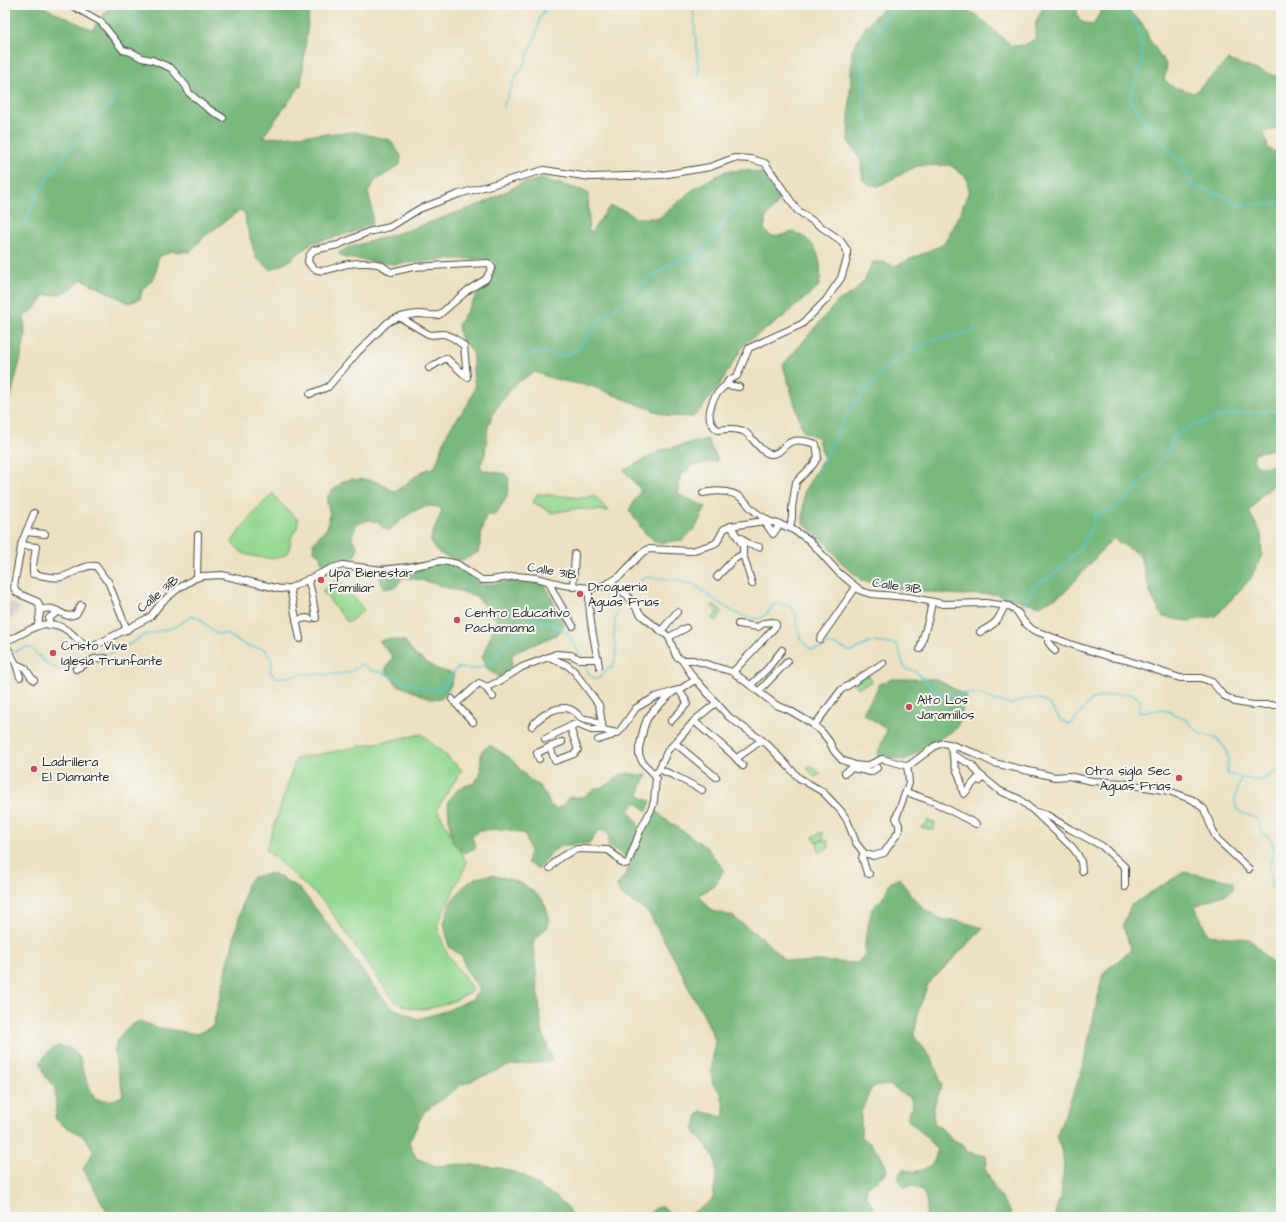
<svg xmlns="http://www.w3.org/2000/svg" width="1286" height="1222" font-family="'Architects Daughter',sans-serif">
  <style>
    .industrial { fill: #d1bfbe }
    .green { fill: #94d891; stroke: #60825e }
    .forest { fill: #77b87b; stroke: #517253 }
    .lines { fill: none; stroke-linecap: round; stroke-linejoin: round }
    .stream { stroke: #5bc8d1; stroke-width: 1.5 }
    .minor-casing { stroke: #484641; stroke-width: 8 }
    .minor { stroke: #fff; stroke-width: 6 }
    .poi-dot { fill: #d1495b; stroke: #f6f6f2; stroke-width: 1.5 }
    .labels { text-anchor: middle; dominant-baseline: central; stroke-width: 4; stroke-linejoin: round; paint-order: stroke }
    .street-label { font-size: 13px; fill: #2b2b2b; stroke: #f6f6f2 }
    .poi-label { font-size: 13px; fill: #2b2b2b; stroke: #f6f6f2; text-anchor: start }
  </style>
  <rect width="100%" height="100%" fill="#f6f6f2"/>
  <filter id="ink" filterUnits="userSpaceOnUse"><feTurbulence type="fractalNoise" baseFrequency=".025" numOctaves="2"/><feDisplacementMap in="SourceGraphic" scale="8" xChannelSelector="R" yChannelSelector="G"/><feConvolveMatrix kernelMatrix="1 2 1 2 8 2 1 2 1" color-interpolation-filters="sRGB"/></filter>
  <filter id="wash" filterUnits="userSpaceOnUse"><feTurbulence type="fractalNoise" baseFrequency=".012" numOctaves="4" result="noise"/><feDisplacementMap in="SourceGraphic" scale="16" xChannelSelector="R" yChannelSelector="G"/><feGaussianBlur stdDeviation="0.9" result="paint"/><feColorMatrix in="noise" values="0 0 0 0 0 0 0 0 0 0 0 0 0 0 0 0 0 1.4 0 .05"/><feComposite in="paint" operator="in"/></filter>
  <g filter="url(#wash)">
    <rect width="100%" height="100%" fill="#ece1c0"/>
    <!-- industrial -->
    <polygon class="industrial" points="5,602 13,603 20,609 5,626"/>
    <!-- green -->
    <g class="green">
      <path d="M273 493 278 501 298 520 297 528C289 536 292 547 286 554 280 562 251 557 243 553 238 550 235 546 232 542 243 524 258 508 273 493Z"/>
      <polygon points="537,494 584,498 594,495 608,511 574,509 552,513 533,502"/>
      <polygon points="339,579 364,610 348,623 322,591"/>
      <polygon points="714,604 722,611 717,621 712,619 718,611 711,606"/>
      <polygon points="868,674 872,681 858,688 854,682"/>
      <path d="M422 734 462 770 437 809 467 863 437 925 446 952 473 990C457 1001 431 1012 411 1008 406 1007 399 1003 394 1001L325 903 266 850 296 759Z"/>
      <polygon points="811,765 821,774 815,777 807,768"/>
      <polygon points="928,820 935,823 933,830 922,828 922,826 925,826"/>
      <polygon points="822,832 824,839 816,842 813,837"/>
      <polygon points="827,840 829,848 819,852 817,842"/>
    </g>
    <!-- forest -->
    <g class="forest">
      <path d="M5 5H39L92 30 111 5H310L301 85 262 138 355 132 390 140 401 156 400 165 375 181 368 192 372 208V224L351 233 312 243 289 261 271 270 256 258 246 224 245 213 240 210 205 236 190 252 172 251 158 257 155 276 142 291 140 299 129 303 81 279C71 292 61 296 45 295L36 308 24 316 25 336 22 353 10 399 5 404Z"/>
      <path d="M886 5H949L975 14 1012 46 1025 45 1035 39 1036 22 1044 5H1075L1077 7C1078 21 1078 21 1091 25L1094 24 1099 14 1106 5H1122L1137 18 1145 28 1149 39 1167 66 1164 80 1174 87 1194 93 1228 60 1281 78V128L1264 132 1268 148 1281 155V447L1255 453 1253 460 1258 467 1281 465V479L1261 496 1249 512 1261 533 1262 555 1251 578 1216 616 1188 621 1163 617 1151 595 1140 556 1113 538 1065 592 1040 606 994 594 958 595 888 587 862 581 843 564 827 545 803 523 804 491 824 458 817 437 803 431 783 365 837 302 855 291 864 281 873 262H883L895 266 944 244 960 214 969 190 966 177 950 165 917 166 879 186 870 185 863 180 860 159 848 140 852 50 866 26Z"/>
      <path d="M744 170 766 174 773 178 778 189V203L766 218 764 229 770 236H778L794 232C799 234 804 237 808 240 821 252 822 270 819 286L782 318 745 343 717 389 701 409 693 417 668 416 591 386 558 380 534 372 515 384 495 410 488 426 485 454 480 466 484 470 505 474 509 479 507 497 495 515H486L481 532V540L478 552C473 555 465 560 458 560 448 559 430 551 431 539 433 529 440 519 442 509 424 498 402 520 389 530L383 528 378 522 368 520 357 524 353 533 352 539C360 548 358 550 352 560L327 567C322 564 321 561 320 555L314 551 313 543 327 528 330 514 327 503 328 495 342 482 351 479 368 480 377 482 393 491C404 488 410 479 420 473 424 470 430 469 435 467L448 431 468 404 475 388 473 371V352L460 337 458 325 477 295 493 274 496 262 488 259H452L394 264 345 258 339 254 340 252 347 248 408 230 484 203 520 184 542 179 588 192 589 221 588 230 590 232 592 231 610 206 626 211 636 218H659L696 187 726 171Z"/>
      <polygon points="707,439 718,460 692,466 680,477 678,494 706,507 696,527 683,540 657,543 644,532 629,510 641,490 624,470 662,450"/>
      <polygon points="461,562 484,585 517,581 545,585 565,624 558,634 512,654 512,666 499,677 488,670 482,657 497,620 476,596 421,580 403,577 396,587 383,589 377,565"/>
      <polygon points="388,639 405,641 415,655 437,669 454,674 451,685 442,698 432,699 397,685 385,670 393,657 379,641"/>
      <polygon points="892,679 936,679 967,696 957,728 905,760 877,755 887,730 863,713 880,684"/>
      <path d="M490 745 510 758 528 778 540 787 547 797 550 805 557 809 565 804 569 797C583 798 586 797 595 788 602 788 608 785 613 781 614 780 616 777 618 776 627 771 636 776 646 775L648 776 641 786 639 794 643 798 651 801 647 811 636 802 629 810 639 827 627 858 619 852 608 846 609 833 599 830 589 843 575 845H563L552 852 539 869 527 863 530 852 525 834 506 829 480 830 472 837 476 848 464 853 453 842 449 820 448 801 459 788 474 783 480 775 481 752Z"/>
      <path d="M655 811 658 812 662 817 706 847 724 869 715 886 699 895 712 911 732 916 764 940 785 960 802 963 817 961 857 963 865 954V941L872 908 883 898 890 883 899 878 911 895 924 909 943 920 958 921 984 928 928 984 919 1009 914 1036 932 1059 942 1085 933 1109 934 1123 940 1127 955 1142 962 1143 965 1146 966 1151C973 1154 980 1154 986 1156L987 1164 985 1169C989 1175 991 1183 995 1189 1001 1199 1010 1205 1011 1217H925C929 1202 926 1190 911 1185L906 1188C897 1184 897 1175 903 1169 913 1174 929 1171 935 1159 936 1157 936 1152 937 1150L927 1138 908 1120V1114L913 1107 911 1099 889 1085 872 1087 861 1111V1136C874 1147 883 1153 887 1171L883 1175 867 1187 866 1196 880 1217H685L704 1206 713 1199C714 1189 718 1170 715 1160 711 1151 701 1139 694 1131L698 1114 701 1111 722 1117 724 1114V1105L721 1093 713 1084 711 1072 715 1040 702 1011 693 997 681 971 648 912 620 894 617 885C620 882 623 879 625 875 637 855 640 830 655 811Z"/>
      <polygon points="1184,872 1232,881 1234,886 1231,892 1195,906 1208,935 1250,939 1281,973 1281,1217 1055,1217 1055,1214 1062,1190 1064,1162 1057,1134 1082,1071 1103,973 1131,950 1123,925 1131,905"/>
      <path d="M274 873 301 890 339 938 373 986 391 1007 418 1019 446 1011 472 999 480 990 466 970 462 956 449 947 444 923 450 903 464 886 475 878 491 875 513 880 526 886 542 899 547 910 550 920 547 928 541 932 533 943 542 1031 552 1060 551 1062 511 1065 461 1085 424 1112 409 1142 416 1158 436 1166 464 1164 500 1168 523 1175 543 1190 556 1197 569 1209 572 1217H110L83 1169 93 1152C86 1129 67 1133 55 1118L56 1110 55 1086 46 1078 40 1062 50 1050 58 1046 69 1048 79 1056 82 1068 94 1098C105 1101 114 1102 123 1095 118 1063 101 1040 139 1021L155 1027 197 1034 213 1026 247 884 253 877Z"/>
      <path d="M661 1206C667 1208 669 1215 675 1217H645L656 1208Z"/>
    </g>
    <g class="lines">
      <!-- stream -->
      <g class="stream">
        <polyline points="693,5 699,76"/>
        <polyline points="1123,5 1125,13 1134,19 1142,43 1142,65 1130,96 1131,103 1145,119 1158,138 1180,161 1193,186 1218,193 1238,205 1281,203"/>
        <polyline points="135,30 136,5"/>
        <polyline points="503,108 514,80 524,65 536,35 540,17 548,5"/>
        <polyline points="876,170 880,141 868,126 864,107 863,61 868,45 897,5"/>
        <polyline points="24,226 37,194 68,151 110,106 121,90"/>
        <polyline points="520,362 531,353 536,352 564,356 577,350 601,319 657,273 674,262 693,258 696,256 707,245 747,192 760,183"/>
        <polyline points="819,469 848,412 887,367 908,352 929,342 978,329"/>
        <path d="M627 593 631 587 646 577 680 580 685 584 692 583C707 594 741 623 760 618 777 613 763 599 790 606L795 612 800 638 810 649H820L827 645H836L851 652 871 642 891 644H897L903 664 906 669 915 671 941 696 966 693 980 694 993 700 1011 704 1027 699H1040L1049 704 1061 720 1069 724 1072 723 1092 699 1117 694H1133L1141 701 1139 711V713L1163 709 1185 719 1201 734 1215 737 1226 749 1228 757 1227 774 1253 780H1262L1281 769"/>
        <polyline points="1020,609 1028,598 1034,586 1055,574 1079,549 1090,532 1096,515 1114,509 1127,498 1167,455 1173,437 1192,425 1227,415 1281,410"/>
        <path d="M12 653 26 647 31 648C42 659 53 674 70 668 78 665 83 660 90 658"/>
        <path d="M102 655 108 654 130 644 144 635 175 627 191 616 199 618 216 634H227L247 646 265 649 272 661 270 672 275 677C286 679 295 675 306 674 320 673 335 677 349 672 354 670 358 667 362 664L364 665 371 671 381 672 417 686 440 690 441 689 457 668 476 669 493 662 508 639 532 620 547 621 568 633 581 657"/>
        <polyline points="583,661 589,674 595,679 600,678 604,672 614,666 616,653 614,636 615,622 619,605 625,597"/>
        <polyline points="1241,777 1235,797 1236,808 1242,813 1256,818 1262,832 1271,840 1274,850 1268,871 1271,876 1271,886 1281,895"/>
        <polyline points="1281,925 1280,933 1281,934"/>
      </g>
    </g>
  </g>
  <g filter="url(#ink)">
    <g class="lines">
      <defs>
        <g id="minor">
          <polyline points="71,5 101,22 123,50 131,52 142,58 152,60 171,68 186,86 189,93 207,108 223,118"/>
          <path d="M401 318 428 334C433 336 436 334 441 334 449 333 458 341 464 346L467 377 446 358 429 368"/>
          <path d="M739 387 726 385C713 394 701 419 718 430 725 429 736 428 743 431 750 433 761 454 771 454 781 455 784 442 794 441 801 439 808 442 816 444L818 457 813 465 796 482 792 508V517L790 528"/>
          <path d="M310 394 328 387 357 353 387 323C393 318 411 314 419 314 426 314 432 316 439 315L468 290 486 279 492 267 488 263 413 267 391 272C387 270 384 266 380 265 373 262 356 263 348 264 334 266 318 279 308 262L309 256 314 250 338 245 368 232 390 227 419 209 459 194 544 170 590 177 662 175 710 167 734 158 751 159 765 163 797 210 840 240 847 250V259L841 278 826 300 802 324 749 348 737 376 728 381 726 385"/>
          <path d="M703 493C718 490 734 490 745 501 748 504 749 507 752 509 757 514 764 517 770 522"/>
          <path d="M34 513 22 542 15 580 14 588 17 593 38 602C42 609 39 618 38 625"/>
          <polyline points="764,521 773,534 780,524"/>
          <polyline points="26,532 45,534"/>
          <polyline points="741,538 748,544 759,547"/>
          <path d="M21 545 36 547 33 566V574C42 575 51 579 61 577 73 575 83 564 96 566L106 580 108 581 127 630"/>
          <polyline points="743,554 752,584"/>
          <polyline points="197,577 198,535"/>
          <polyline points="717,577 733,560 743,554 743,546 731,526"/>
          <polyline points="308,579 312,594 316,618"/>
          <polyline points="549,582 555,595 573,626"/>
          <polyline points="609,583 627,595 642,616 669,637 676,656 682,660 693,660 733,672 776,705 789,710 811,723 822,732 829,741 834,751 842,760 855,765 863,766 869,765 882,759 905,765 907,767 908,772 909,783 896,818 899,825 899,831 884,853 873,856 864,853 856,843 847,820 841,811 823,792 799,778 767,744 729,717 696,680 695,680"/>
          <polyline points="573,587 575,554"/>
          <polyline points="290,588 300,639"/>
          <path d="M589 588C588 614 594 641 599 666"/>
          <path d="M40 610C44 609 49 608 53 609 63 612 65 619 76 614L81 605"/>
          <polyline points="296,620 307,618 310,619"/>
          <polyline points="49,625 49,618 58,612"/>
          <polyline points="661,631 677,612"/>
          <path d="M980 632C996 624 998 621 1005 605"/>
          <polyline points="1048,636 1048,642 1055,651"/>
          <polyline points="669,637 686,628"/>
          <polyline points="820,639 856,587"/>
          <path d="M5 641C27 635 43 613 68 631 76 636 81 645 90 648L150 617 162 602 179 588 194 579 202 576 222 575 280 589 290 588 332 568 343 565 382 570 409 567 441 561 449 562 457 564 482 580H491L516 576 536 578 564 585 589 588 600 587 609 583 620 576 641 554 648 549 691 551 714 544 717 542 724 529 731 526 764 521 772 522 790 528 809 540 838 572 861 591 871 594 908 597 944 604 985 603 1009 606 1018 613 1024 622 1033 630 1070 644 1110 657 1126 660 1180 678H1201L1212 682 1223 695 1235 702 1253 705H1281"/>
          <polyline points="5,643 16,664 25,668 31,677 34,680"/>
          <polyline points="920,649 929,617 932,602"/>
          <polyline points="549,657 556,654 571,655 579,659 598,659"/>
          <polyline points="16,664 20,677"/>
          <polyline points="76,669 94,659 105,658"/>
          <polyline points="733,672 776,626 776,624 773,622 764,623 758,627 738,624"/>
          <polyline points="751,685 768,668 782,650"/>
          <polyline points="485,687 493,697"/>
          <polyline points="759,691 788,661"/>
          <polyline points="452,699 456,704 479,683 487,687 502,680 522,667 549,657 567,665 574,671 599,705 603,730"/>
          <polyline points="456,704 473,722"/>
          <polyline points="671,721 687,704 685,699 679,690"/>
          <polyline points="694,721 732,754 743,766"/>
          <path d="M532 726C541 715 561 701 575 712 578 714 579 717 582 718 586 720 591 719 594 721 597 722 600 727 603 730"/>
          <polyline points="814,726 841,690 883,663"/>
          <polyline points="545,739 573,725"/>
          <polyline points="598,740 611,736 616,733"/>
          <polyline points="675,743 696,719 716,703"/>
          <polyline points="949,744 953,755 972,765 978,773 1000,791 1019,799 1035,812 1073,848 1078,855 1081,862 1082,871"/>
          <polyline points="550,747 562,742"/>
          <path d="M953 755C953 764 957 770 960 778 962 783 961 789 964 794L977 779 980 781"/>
          <polyline points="737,758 762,740"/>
          <polyline points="539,759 537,753 550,747 555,761 574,754 578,750 571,730 573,725 577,724 591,730 603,730 617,733 619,732 636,708 655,697 673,692"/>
          <polyline points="907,767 935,746 943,743 949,744 972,752 994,763 1055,777 1068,776 1092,781 1121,783 1169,791 1193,800 1204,809 1216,838 1249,869"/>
          <polyline points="659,769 677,777 702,790"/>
          <polyline points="845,773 852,768 871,772 877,768"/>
          <polyline points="654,774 659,769 668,750 675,743 716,777"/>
          <polyline points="906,792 934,802 976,824"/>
          <polyline points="1036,812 1047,815 1070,829 1102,846 1125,867 1125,887"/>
          <polyline points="864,853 862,857 867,873 869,874"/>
          <polyline points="550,868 555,862 561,857 577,849 608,850 617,857 620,861 624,864 628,863 640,831 652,808 654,801 656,778 654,774 643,763 639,755 639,748 644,727 647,719 653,711 674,691 679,690 695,680 682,660"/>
        </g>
      </defs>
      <!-- minor casing -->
      <use href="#minor" class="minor-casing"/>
      <!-- minor -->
      <use href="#minor" class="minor"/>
    </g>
  </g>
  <!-- markers -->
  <g class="poi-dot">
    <circle cx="321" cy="580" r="4"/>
    <circle cx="580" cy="594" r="4"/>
    <circle cx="457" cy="620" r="4"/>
    <circle cx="53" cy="653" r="4"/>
    <circle cx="909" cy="707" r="4"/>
    <circle cx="34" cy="769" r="4"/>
    <circle cx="1179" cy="778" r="4"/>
  </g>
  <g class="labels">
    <!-- street labels -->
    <g class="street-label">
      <text transform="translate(552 571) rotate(10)">Calle 31B</text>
      <text transform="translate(897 586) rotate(8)">Calle 31B</text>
      <text transform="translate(158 594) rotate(-40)">Calle 31B</text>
    </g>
    <!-- poi labels -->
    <g class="poi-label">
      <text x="329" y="573">Upa Bienestar<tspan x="329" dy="15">Familiar</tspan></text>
      <text x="588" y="587">Drogueria<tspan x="588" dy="15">Aguas Frias</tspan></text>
      <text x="465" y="613">Centro Educativo<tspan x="465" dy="15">Pachamama</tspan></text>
      <text x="61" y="646">Cristo Vive<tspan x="61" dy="15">Iglesia Triunfante</tspan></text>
      <text x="917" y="700">Alto Los<tspan x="917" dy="15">Jaramillos</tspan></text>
      <text x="42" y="762">Ladrillera<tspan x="42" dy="15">El Diamante</tspan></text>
      <text x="1171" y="771" text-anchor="end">Otra sigla Sec<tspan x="1171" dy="15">Aguas Frias</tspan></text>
    </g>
  </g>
  <!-- margin -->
  <rect width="1286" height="1222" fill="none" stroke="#f6f6f2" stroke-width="20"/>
</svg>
